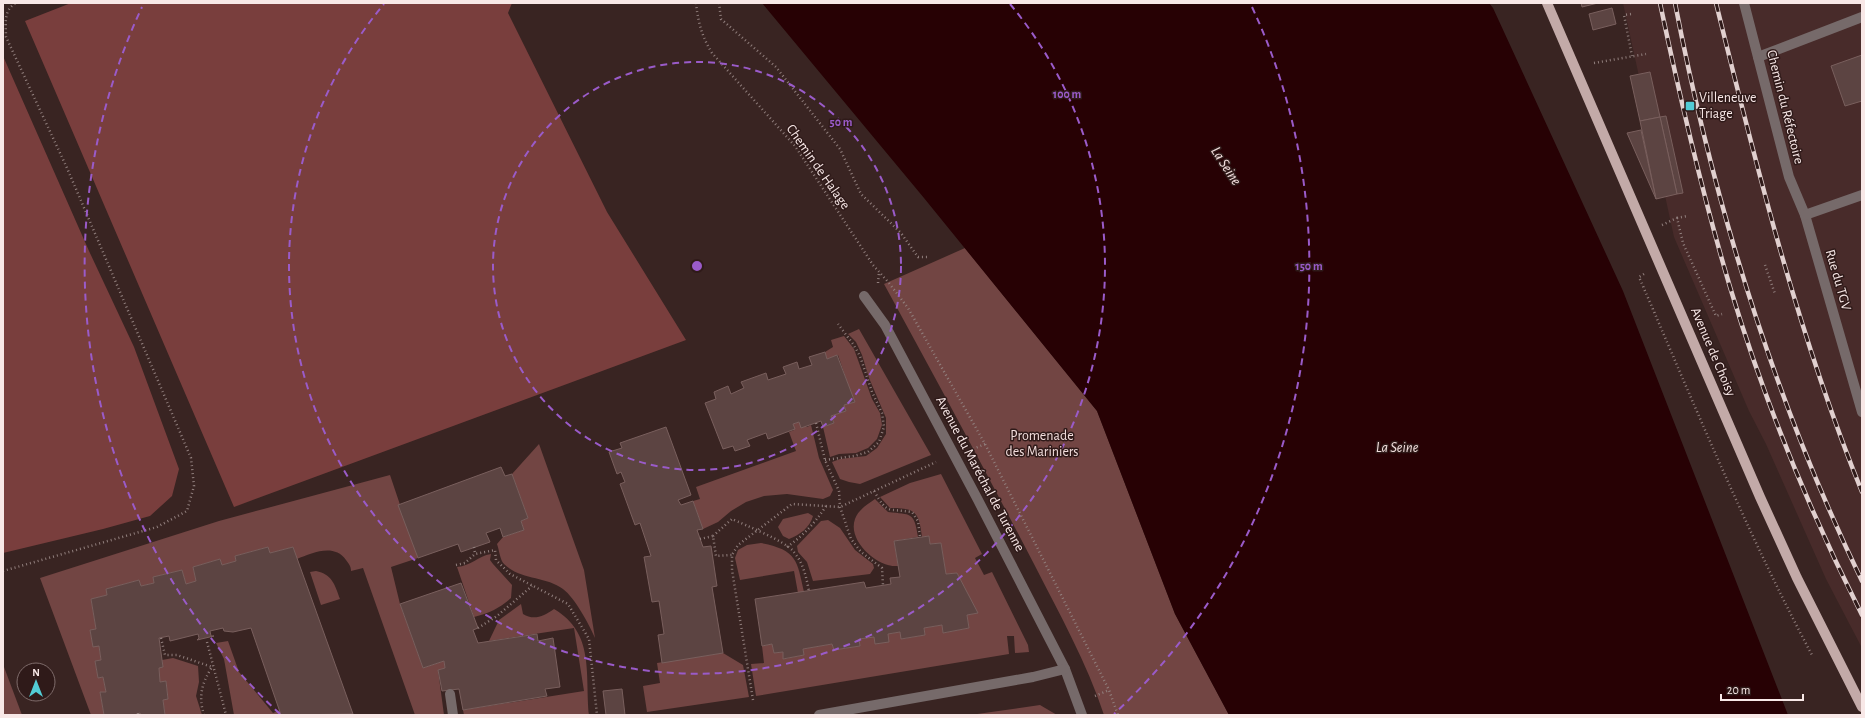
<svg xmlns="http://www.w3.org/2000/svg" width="1865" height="718" font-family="'Alegreya Sans',sans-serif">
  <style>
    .built { fill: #482b2a }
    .green { fill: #724543 }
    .forest { fill: #793e3d }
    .water { fill: #270104 }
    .building { fill: #5c4442; stroke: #795f5d }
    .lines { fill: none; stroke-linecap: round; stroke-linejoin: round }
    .path { stroke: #917f7d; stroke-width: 2.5; stroke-dasharray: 1 3; stroke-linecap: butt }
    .minor { stroke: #766a6a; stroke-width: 10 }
    .major { stroke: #c3aaa8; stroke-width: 10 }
    .rail-casing { stroke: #e1d0cf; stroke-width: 4.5 }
    .rail { stroke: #2f1a19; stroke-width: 3; stroke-dasharray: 9; stroke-linecap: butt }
    .ring { fill: none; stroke: #9a5bc9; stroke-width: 2; stroke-dasharray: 7 5 }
    .poi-dot { fill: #52ccd5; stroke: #2f1a19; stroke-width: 1.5 }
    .labels { text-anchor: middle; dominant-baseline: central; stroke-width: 3; stroke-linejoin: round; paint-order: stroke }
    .poi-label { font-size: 14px; fill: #f8e8e7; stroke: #2f1a19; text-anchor: start }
    .street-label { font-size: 14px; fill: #f8e8e7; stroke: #2f1a19 }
    .park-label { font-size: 14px; fill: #f2dddc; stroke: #2f1a19 }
    .water-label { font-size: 15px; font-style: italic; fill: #f2dddc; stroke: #2f1a19 }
    .centre { fill: #9a5bc9; stroke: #2f1a19; stroke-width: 2 }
    .ring-label { font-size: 12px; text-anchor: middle; font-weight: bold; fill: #9a5bc9; stroke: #2f1a19; stroke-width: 3; stroke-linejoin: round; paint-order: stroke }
  </style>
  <rect width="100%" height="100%" fill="#392422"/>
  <!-- built -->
  <polygon class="built" points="1623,3 1862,3 1862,648 1826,579 1766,444 1749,411 1674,237"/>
  <!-- green -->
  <g class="green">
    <path d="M965 248 1097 411 1175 614 1229 715H1104C1087 663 1059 613 1034 564 985 470 935 377 884 284Z"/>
    <polygon points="859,329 931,455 860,484 849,482 840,479 832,462 840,459 866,456 877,448 886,434 886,418 869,378 862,355 856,342 848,334"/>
    <polygon points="844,336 854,349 872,399 880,413 882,425 877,439 868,448 856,453 839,454 830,457 823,427 834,423 831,416 846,411 844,405 854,402 838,355 827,359 825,352 833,347 831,340"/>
    <polygon points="799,422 807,427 811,425 819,458 833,490 830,496 823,499 787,494 764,496 746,502 731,511 718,522 703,529 693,501 700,499 696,487 796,451 789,432 794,430 793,424"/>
    <path d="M539 444 584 570 595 638C589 624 575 598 563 589 546 576 520 580 504 564 500 560 499 549 497 544L503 537 524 530 521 521 528 518 512 474Z"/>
    <path d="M941 474 982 554 975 558 984 575 992 572 1028 645 1029 652 1015 653 1014 636H1007L1009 654 756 696 751 664 764 663 762 646 772 644 774 653 783 652 784 659 804 655 803 649 832 644 834 650 860 646 859 639 900 632 902 639 925 635 924 628 942 625 943 633 969 628 967 615 977 613 957 573 946 574 941 543 930 544 929 536 922 537C919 511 915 508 890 508L880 497 910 483Z"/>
    <path d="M390 475 418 558 391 567 400 604 423 668 444 661 445 668 438 670 444 715H415L363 568 351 571C351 566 349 564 346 560 334 543 312 553 297 559L293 547 270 553 268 547 235 556 236 561 222 565 220 559 193 567 196 581 186 584 182 570 153 577 154 583 141 586 139 580 106 589 107 595 91 599 96 629 90 630 93 646H99L101 660 95 661 98 678 103 677 106 692H100L104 715H91L40 578 219 521Z"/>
    <path d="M875 499 888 512C911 515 914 511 918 537L894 541 898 566C878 568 847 541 855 519 858 510 868 504 875 499Z"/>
    <path d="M808 513 813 516C810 527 800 535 789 539L783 536 778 527 783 519Z"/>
    <polygon points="828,520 840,528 855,550 873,564 874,568 870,574 813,581 807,562 798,552 797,546 821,521"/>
    <path d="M761 543C797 550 797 560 804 592L798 593 794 571 740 580 735 558 738 550 747 545Z"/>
    <path d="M491 554 490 560 493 564 512 585 511 598C500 608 489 613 474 617L457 567C471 566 478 556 491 554Z"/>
    <path d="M316 571C332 574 335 585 340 599L321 605 310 572Z"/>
    <path d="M521 604 523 614C534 621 544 616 554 609 595 633 585 674 589 715H464L463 710 584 691 574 628 489 641 499 620Z"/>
    <polygon points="228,641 239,672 273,713 280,710 281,715 234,715 224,659 216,643"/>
    <polygon points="723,653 743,665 749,697 647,712 643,686 660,683 657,663"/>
    <polygon points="173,658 198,666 199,682 196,696 202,715 163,715 165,714 163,700 168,698 166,681 160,682 159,668 163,667 162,660"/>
    <polygon points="3,666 4,667 22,715 3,715"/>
    <polygon points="1040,705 1057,715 970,715"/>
  </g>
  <!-- forest -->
  <g class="forest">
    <polygon points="71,3 512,3 508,13 607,212 686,340 234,507 25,21"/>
    <polygon points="3,56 89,251 134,347 179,469 172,496 150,516 103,529 3,553"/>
  </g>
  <!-- water -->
  <polygon class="water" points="762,3 1489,3 1493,8 1623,291 1788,715 1229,715 1175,614 1097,411 924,198"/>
  <!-- building -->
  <g class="building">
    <polygon points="1581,3 1598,3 1582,7"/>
    <polygon points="1612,8 1616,24 1593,30 1589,14"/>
    <polygon points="1862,55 1862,101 1845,106 1831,66"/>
    <polygon points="1650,72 1660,117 1640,121 1630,76"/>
    <polygon points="1666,116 1683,193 1677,194 1660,117"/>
    <polygon points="1660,117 1677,194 1656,199 1640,121"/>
    <polygon points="1641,130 1656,199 1627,133"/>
    <polygon points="825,352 827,359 837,355 855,402 844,405 846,411 831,416 834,423 823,427 821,421 801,428 799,422 793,424 795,429 768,439 766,433 747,440 750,446 735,451 733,446 723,449 705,403 716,399 714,392 728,386 731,394 744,388 741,382 766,373 768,380 786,374 783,367 797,362 799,369 812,365 809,357"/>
    <polygon points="666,427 691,495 678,500 681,505 693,501 703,529 697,530 703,547 711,546 717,586 712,587 723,653 662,663 658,635 664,634 659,601 652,602 644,557 651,556 640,523 635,525 620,484 625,482 621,472 617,474 609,452 622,448 620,443"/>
    <polygon points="501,467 505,476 512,474 528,518 521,521 524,530 503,537 500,528 486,533 490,542 461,552 458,544 418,558 398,505"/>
    <polygon points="929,536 930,544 941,543 946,574 957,573 978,613 967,615 969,628 943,633 942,625 924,628 925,635 901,639 900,632 888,634 889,642 875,644 874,637 859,639 860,646 834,650 832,644 803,649 804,655 783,659 783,652 774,653 772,644 762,646 755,599 864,582 866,588 891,584 890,578 900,577 894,541"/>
    <polygon points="268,547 270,553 293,547 353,714 281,715 251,628 233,632 224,631 223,628 210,631 211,636 214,636 197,640 199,638 198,634 170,641 169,636 159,638 163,667 159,668 160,682 166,681 168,699 163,700 165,715 141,715 140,713 135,715 104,715 100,692 106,692 103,677 98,678 95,661 101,660 99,646 93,647 90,630 96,629 91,599 107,595 106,589 139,580 141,586 154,583 153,577 182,570 186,584 196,581 193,567 220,559 222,565 236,561 235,556"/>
    <polygon points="461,583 478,628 473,630 478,643 537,634 538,641 553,638 560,687 545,689 547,696 463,710 459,689 442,691 438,670 445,668 444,661 423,668 400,604"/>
    <polygon points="622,689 625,715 606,715 603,691"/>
  </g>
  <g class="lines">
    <!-- path -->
    <g class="path">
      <path d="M696 3C698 22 702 37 712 53L795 146 873 265 889 283 908 308 985 444 1109 690 1118 715"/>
      <polyline points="719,3 721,19 776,67 840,149 861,194 901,233 918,257 927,257"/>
      <polyline points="1631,14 1624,15 1632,56"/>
      <polyline points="1594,63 1646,54"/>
      <polyline points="1677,218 1687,216"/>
      <polyline points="1662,225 1677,218 1683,243 1716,316 1722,314"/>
      <polyline points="1765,265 1775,294"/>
      <path d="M1644 274 1639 277C1694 404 1747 533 1812 655"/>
      <polyline points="878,283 879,272"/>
      <polyline points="816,423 825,460 839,491 840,507 851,539 861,552 882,568 883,585"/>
      <polyline points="973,449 985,444"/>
      <polyline points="825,460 854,456 868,452 879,442 884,427 882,413 872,392 860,356 853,344 838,324"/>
      <path d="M874 491C888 515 887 508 912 512L918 521 920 537"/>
      <path d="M713 536 732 519C745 525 785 541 793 551 803 562 806 576 809 591"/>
      <polyline points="700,539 713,536 716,556 732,555"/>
      <polyline points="474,547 475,554"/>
      <path d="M787 547C804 535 815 523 826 506"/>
      <polyline points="456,565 465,563 475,554 495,550 496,560 510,574 568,604 589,639 597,715"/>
      <path d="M3 571 157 527 187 511 194 486 191 458 67 168 6 37C6 24 3 10 16 3"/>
      <polyline points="478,628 497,616 532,586"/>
      <path d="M161 638 165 655H177L212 667C202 683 198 696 204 715"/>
      <polyline points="207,642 226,715"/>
      <polyline points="1095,696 1109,690"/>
      <polyline points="753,700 732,570 732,555 738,545 792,504 840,507 936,462"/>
      <polyline points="138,713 138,715"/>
    </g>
    <!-- minor -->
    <g class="minor">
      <polyline points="1744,3 1789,177 1805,215 1862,412"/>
      <polyline points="1758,57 1862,17"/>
      <polyline points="1805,215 1862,195"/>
      <polyline points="864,296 885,325 978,500 1065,669 1082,715"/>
      <polyline points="450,694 453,715"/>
      <polyline points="819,715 1033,677 1065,669"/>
    </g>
    <!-- major -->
    <polyline class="major" points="1547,3 1760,497 1797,578 1862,707"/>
    <defs>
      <g id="rail">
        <path d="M1660 3C1680 98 1702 193 1730 287 1764 400 1809 510 1862 615"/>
        <path d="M1675 3C1714 204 1773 397 1862 581"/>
        <path d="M1716 3C1757 169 1798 334 1862 492"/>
      </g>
    </defs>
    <!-- rail casing -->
    <use href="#rail" class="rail-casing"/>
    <!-- rail -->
    <use href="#rail" class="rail"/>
  </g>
  <!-- distance rings -->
  <g class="ring">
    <circle cx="697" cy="266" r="204"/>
    <path d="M1010 4A408 408 0 1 1 384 4"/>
    <path d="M280 714A612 612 0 0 1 142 7M1252 7A612 612 0 0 1 1114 714"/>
  </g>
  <!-- markers -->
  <rect class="poi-dot" x="1685" y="101" width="10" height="10" rx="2"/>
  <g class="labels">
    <!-- poi labels -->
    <g class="poi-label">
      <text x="1699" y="98">Villeneuve<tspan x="1699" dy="16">Triage</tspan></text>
    </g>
    <!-- street labels -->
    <g class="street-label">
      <text transform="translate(1785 107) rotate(76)">Chemin du Réfectoire</text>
      <text transform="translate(818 167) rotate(55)">Chemin de Halage</text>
      <text transform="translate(1838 280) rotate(74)">Rue du TGV</text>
      <text transform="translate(1713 352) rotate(67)">Avenue de Choisy</text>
      <text transform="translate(980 474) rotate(62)">Avenue du Maréchal de Turenne</text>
    </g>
    <!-- park labels -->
    <g class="park-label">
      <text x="1042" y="436">Promenade<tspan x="1042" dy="16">des Mariniers</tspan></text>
    </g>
    <!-- water labels -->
    <g class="water-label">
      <text transform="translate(1226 166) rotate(57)">La Seine</text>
      <text x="1397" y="447">La Seine</text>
    </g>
  </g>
  <circle cx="697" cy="266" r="6" class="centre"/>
  <g class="ring-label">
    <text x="1067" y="98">100 m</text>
    <text x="841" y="126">50 m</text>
    <text x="1309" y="270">150 m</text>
  </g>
  <!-- border -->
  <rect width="1865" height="718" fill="none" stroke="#f8e8e7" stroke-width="8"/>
  <!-- north arrow -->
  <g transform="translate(36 682)"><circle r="19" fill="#2f1a19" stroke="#7f6c6b"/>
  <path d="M0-3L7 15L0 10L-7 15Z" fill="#52ccd5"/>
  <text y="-6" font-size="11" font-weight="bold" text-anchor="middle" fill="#f8e8e7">N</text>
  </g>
  <!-- scale -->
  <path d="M1721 694v6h82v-6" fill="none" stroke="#f8e8e7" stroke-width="2"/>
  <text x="1727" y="694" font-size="12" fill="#f8e8e7" stroke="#2f1a19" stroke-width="3" paint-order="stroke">20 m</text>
</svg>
